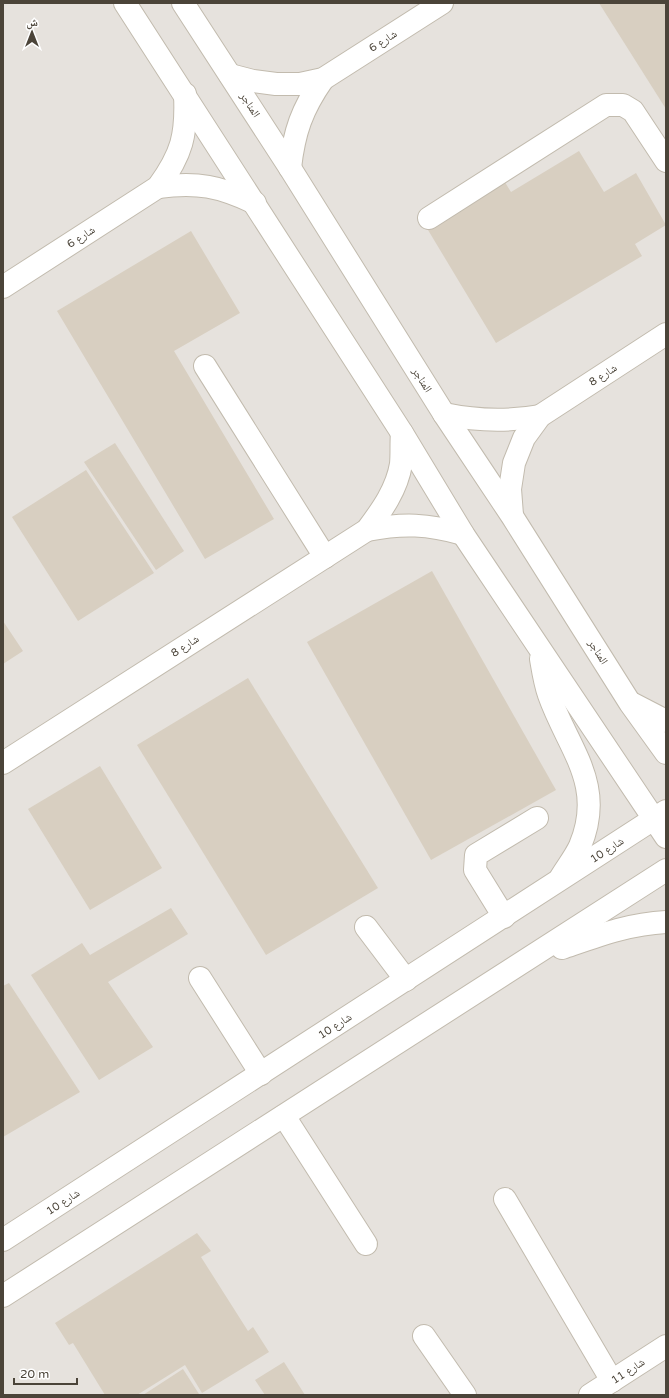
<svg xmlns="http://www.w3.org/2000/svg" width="669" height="1398" font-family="'Varela Round','Noto Naskh Arabic',sans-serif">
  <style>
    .industrial { fill: #e6e2dd }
    .building { fill: #d8cfc1 }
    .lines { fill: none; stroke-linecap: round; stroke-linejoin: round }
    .minor-casing { stroke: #c2bbae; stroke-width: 24 }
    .minor { stroke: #fff; stroke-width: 22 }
    .labels { text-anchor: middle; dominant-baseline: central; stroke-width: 3; stroke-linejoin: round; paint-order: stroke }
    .street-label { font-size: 11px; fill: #4b4439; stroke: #fff }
  </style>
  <rect width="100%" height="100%" fill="#f6f3ec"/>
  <!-- industrial -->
  <rect class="industrial" x="3" y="3" width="663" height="1392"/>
  <!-- building -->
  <g class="building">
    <polygon points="599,3 666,3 666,109"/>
    <polygon points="579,151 604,192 636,173 666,225 635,244 642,256 496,343 425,225 503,179 511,192"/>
    <polygon points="191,231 240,313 174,351 274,519 205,559 57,311"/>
    <polygon points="115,443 184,551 156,570 84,462"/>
    <polygon points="86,470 154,573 78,621 12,517"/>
    <polygon points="432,571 556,790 431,860 307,642"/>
    <polygon points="3,621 23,651 3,664"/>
    <polygon points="248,678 378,888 266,955 137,745"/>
    <polygon points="100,766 162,868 90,910 28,809"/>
    <polygon points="171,908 188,934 108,982 153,1047 99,1080 31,975 82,943 90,955"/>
    <polygon points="9,983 80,1092 3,1137 3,986"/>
    <polygon points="197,1233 211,1251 201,1257 248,1331 253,1327 269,1352 202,1393 185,1365 137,1395 105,1395 73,1343 69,1345 55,1323"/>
    <polygon points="284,1362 305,1395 265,1395 255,1380"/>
    <polygon points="183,1369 199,1394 197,1395 143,1395"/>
  </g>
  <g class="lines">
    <defs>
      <g id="minor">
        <polyline points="125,3 402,433 463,534 666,837"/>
        <polyline points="183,3 290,168 444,414 512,516 630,703 666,753"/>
        <polyline points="230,75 253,81 276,84 300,84 323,79 442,3"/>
        <path d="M290 168C294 132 302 109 323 79"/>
        <path d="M158 187C198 182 219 186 255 203"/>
        <polyline points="429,218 606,105 623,105 633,111 666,161"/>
        <path d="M3 287 158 187C182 154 187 135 185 94"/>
        <polyline points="205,366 325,557"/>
        <path d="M444 414C477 421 506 422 540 416"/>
        <polyline points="512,515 510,489 514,463 524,438 540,416 666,334"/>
        <path d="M367 530C403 523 428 524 463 534"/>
        <path d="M541 659C543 671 545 684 549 695 568 749 606 784 580 846 575 857 567 867 561 877"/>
        <polyline points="633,704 666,721"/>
        <path d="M3 763 367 530C382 510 397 489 401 464 402 454 401 443 402 433"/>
        <polyline points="504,917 475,870 476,855 537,818"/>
        <polyline points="366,927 406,980"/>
        <path d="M562 948C597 936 628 924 666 922"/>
        <polyline points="200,978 261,1074"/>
        <polyline points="284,1116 366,1244"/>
        <polyline points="505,1199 612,1381"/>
        <polyline points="3,1240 666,811"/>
        <polyline points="3,1296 666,870"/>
        <polyline points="424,1336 465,1395"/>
        <polyline points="590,1395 666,1346"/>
      </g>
    </defs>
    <!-- minor casing -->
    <use href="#minor" class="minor-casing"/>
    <!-- minor -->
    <use href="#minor" class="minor"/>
  </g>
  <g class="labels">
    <!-- street labels -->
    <g class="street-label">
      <text transform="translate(383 41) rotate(-33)">شارع 6</text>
      <text transform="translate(250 105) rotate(57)">المناجر</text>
      <text transform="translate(81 237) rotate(-33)">شارع 6</text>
      <text transform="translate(603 375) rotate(-33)">شارع 8</text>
      <text transform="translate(422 380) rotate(58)">المناجر</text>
      <text transform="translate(185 646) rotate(-33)">شارع 8</text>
      <text transform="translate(598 652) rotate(58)">المناجر</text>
      <text transform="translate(607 850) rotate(-33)">شارع 10</text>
      <text transform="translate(335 1026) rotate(-33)">شارع 10</text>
      <text transform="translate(63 1202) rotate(-33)">شارع 10</text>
      <text transform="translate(628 1371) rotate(-33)">شارع 11</text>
    </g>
  </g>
  <!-- border -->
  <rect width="669" height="1398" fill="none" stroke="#4b4439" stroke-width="8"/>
  <!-- north arrow -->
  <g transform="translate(32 32)" stroke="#ffffff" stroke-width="3" paint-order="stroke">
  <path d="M0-3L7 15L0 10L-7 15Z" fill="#4b4439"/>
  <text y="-6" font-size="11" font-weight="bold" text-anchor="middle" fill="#4b4439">ش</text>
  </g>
  <!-- scale -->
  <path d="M14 1378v6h63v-6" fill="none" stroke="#4b4439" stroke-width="2"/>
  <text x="20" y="1378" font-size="12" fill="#4b4439" stroke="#ffffff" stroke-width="3" paint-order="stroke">20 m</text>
</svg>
